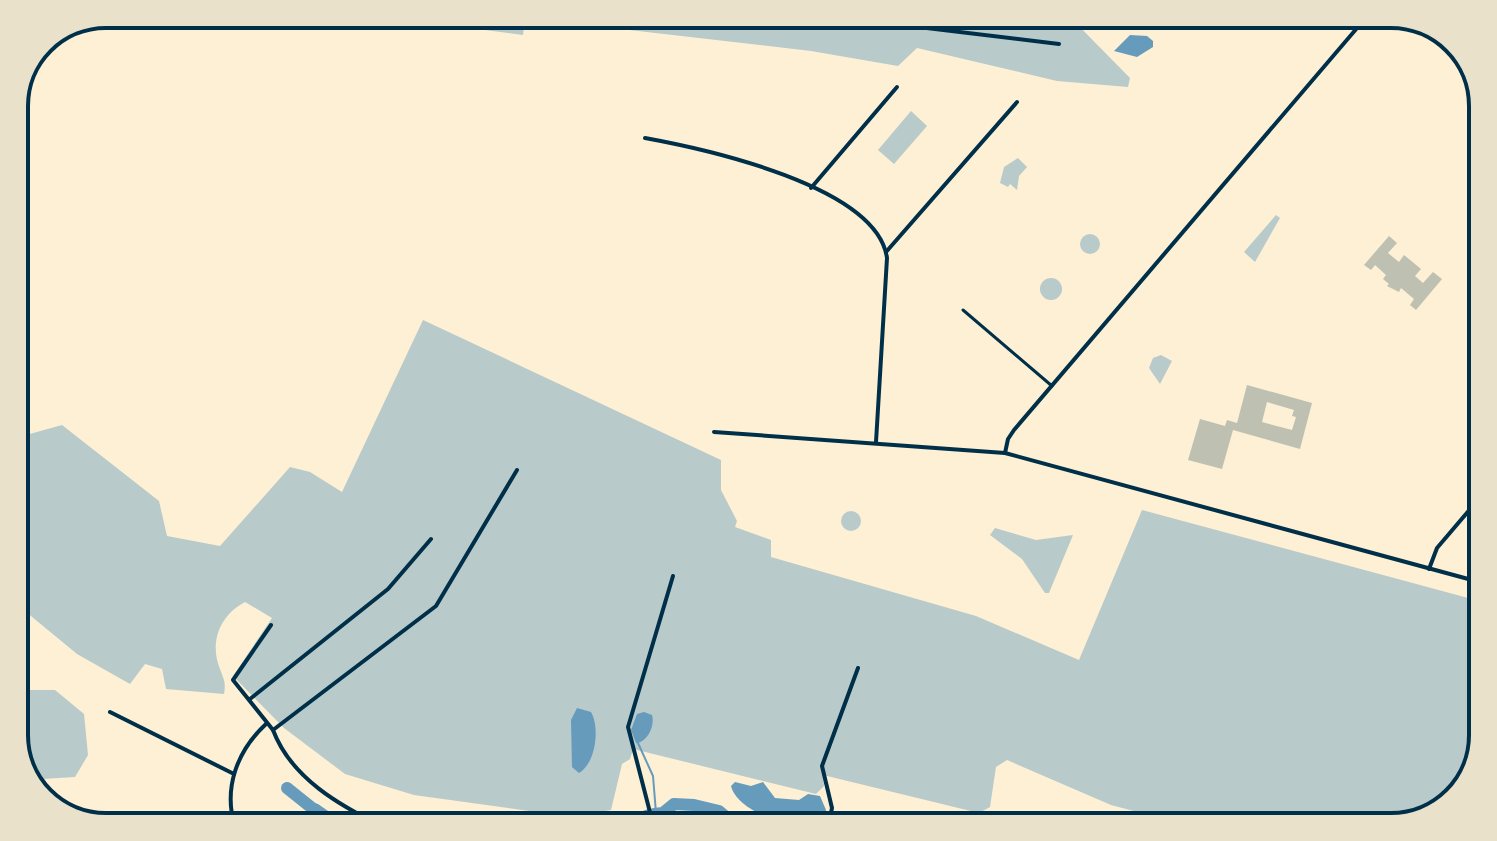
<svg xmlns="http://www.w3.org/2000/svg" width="1497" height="841" font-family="'Exo 2',sans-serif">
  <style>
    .green { fill: #b9caca }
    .water { fill: #669bbc }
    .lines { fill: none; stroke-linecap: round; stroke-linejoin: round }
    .stream { stroke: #669bbc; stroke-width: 2 }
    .river { stroke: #669bbc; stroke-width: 12 }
    .building { fill: #bec0b2; fill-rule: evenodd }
    .pedestrian { stroke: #003049; stroke-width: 3 }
    .minor { stroke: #003049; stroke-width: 4 }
    .rim { fill: none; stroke: #003049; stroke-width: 4 }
  </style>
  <rect width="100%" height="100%" fill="#fdf0d5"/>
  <!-- green -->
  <g class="green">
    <polygon points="362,14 1067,14 1130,78 1128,87 1057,81 917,48 898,66 811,51 525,18 523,35"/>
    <polygon points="911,111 927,126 894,164 878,150"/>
    <polygon points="1018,158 1027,167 1019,176 1017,190 1010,184 1008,187 1000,183 1004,167"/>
    <polygon points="1276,215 1280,218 1255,262 1244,252"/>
    <circle cx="1090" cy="244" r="10"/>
    <circle cx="1051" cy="289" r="11"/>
    <path d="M423 320 721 460V490L737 521 735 527 771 540V557L976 616 1079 660 1142 510 1483 602V735L1471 780 1437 814 1391 827H1194L1111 805 1007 760 996 767 990 807 979 813 823 775 824 786 816 794 633 749 630 759 622 764 611 810 572 817 414 795 345 774 284 728 233 676 272 618 245 602C220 615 209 642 220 669 224 680 226 682 224 694L166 689 162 669 145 664 130 684 77 654 14 602V447L26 435 62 425 159 501 167 536 220 546 290 467 310 472 342 492Z"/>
    <polygon points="1161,355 1172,361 1160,384 1149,368 1153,358"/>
    <circle cx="851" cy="521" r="10"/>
    <polygon points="995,528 1036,540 1073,535 1049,593 1045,593 1022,559 990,535"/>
    <polygon points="30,690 55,690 84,714 88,755 75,777 26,780 14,740 14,700"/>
  </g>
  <!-- water -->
  <g class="water">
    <polygon points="1130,35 1147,36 1153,41 1153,47 1137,57 1114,51"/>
    <path d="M577 708 591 712C600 728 596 763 579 773L572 767 571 720Z"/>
    <path d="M644 712 652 715C655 725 648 742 636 743L631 730 637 714Z"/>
    <path d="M735 782 751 786 763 782 775 798 799 800 808 794 820 796 826 810 824 827H800L796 819C777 826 736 807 731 786Z"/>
    <polygon points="302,800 318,804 344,822 363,827 323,827"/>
  </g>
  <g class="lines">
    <!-- stream -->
    <polyline class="stream" points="638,743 653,776 656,813"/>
    <!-- river -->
    <g class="river">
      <polyline points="287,788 312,808"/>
      <polyline points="654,814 663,813 674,804 694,805 719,811 732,822 747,822 765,813 787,822 798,820 800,827"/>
      <path d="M603 827 607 818C626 822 633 822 649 815"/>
    </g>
  </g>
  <!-- building -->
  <g class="building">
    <polygon points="1389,236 1397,243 1388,253 1399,262 1404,255 1421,269 1415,276 1423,283 1433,272 1442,279 1416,310 1410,305 1414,299 1401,288 1399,292 1387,286 1389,284 1383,279 1386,275 1375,265 1371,270 1364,265"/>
    <path d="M1247 385 1312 403 1300 449 1233 430 1222 469 1188 460 1200 419 1225 426 1227 420 1237 423ZM1267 402 1294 410 1292 416 1296 417 1292 430 1262 422Z"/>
  </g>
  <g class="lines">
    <!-- pedestrian -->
    <polyline class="pedestrian" points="963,310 1052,386"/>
    <!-- minor -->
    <g class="minor">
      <polyline points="810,14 1059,44"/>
      <path d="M645 138C705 149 877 186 887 258L876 442"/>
      <polyline points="811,188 897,87"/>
      <polyline points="886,252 1017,102"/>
      <polyline points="714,432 1005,453 1483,583"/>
      <polyline points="1005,453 1008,439 1014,430 1369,14"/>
      <polyline points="1429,569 1437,548 1483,494"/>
      <polyline points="271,625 233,680 273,730"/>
      <polyline points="250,699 388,589 431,539"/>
      <polyline points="110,712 232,773"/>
      <path d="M235 827C223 788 237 751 266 724"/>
      <path d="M384 827C340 806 291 778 273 730L436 606 517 470"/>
      <polyline points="659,827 652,820 628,727 673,576"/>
      <polyline points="828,827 832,808 822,766 858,668"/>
    </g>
  </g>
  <!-- crop -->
  <path d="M0 0H1497V841H0ZM106 28H1391A78 78 0 0 1 1469 106V735A78 78 0 0 1 1391 813H106A78 78 0 0 1 28 735V106A78 78 0 0 1 106 28Z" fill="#e9e1ca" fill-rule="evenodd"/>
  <path class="rim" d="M106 28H1391A78 78 0 0 1 1469 106V735A78 78 0 0 1 1391 813H106A78 78 0 0 1 28 735V106A78 78 0 0 1 106 28Z"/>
</svg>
